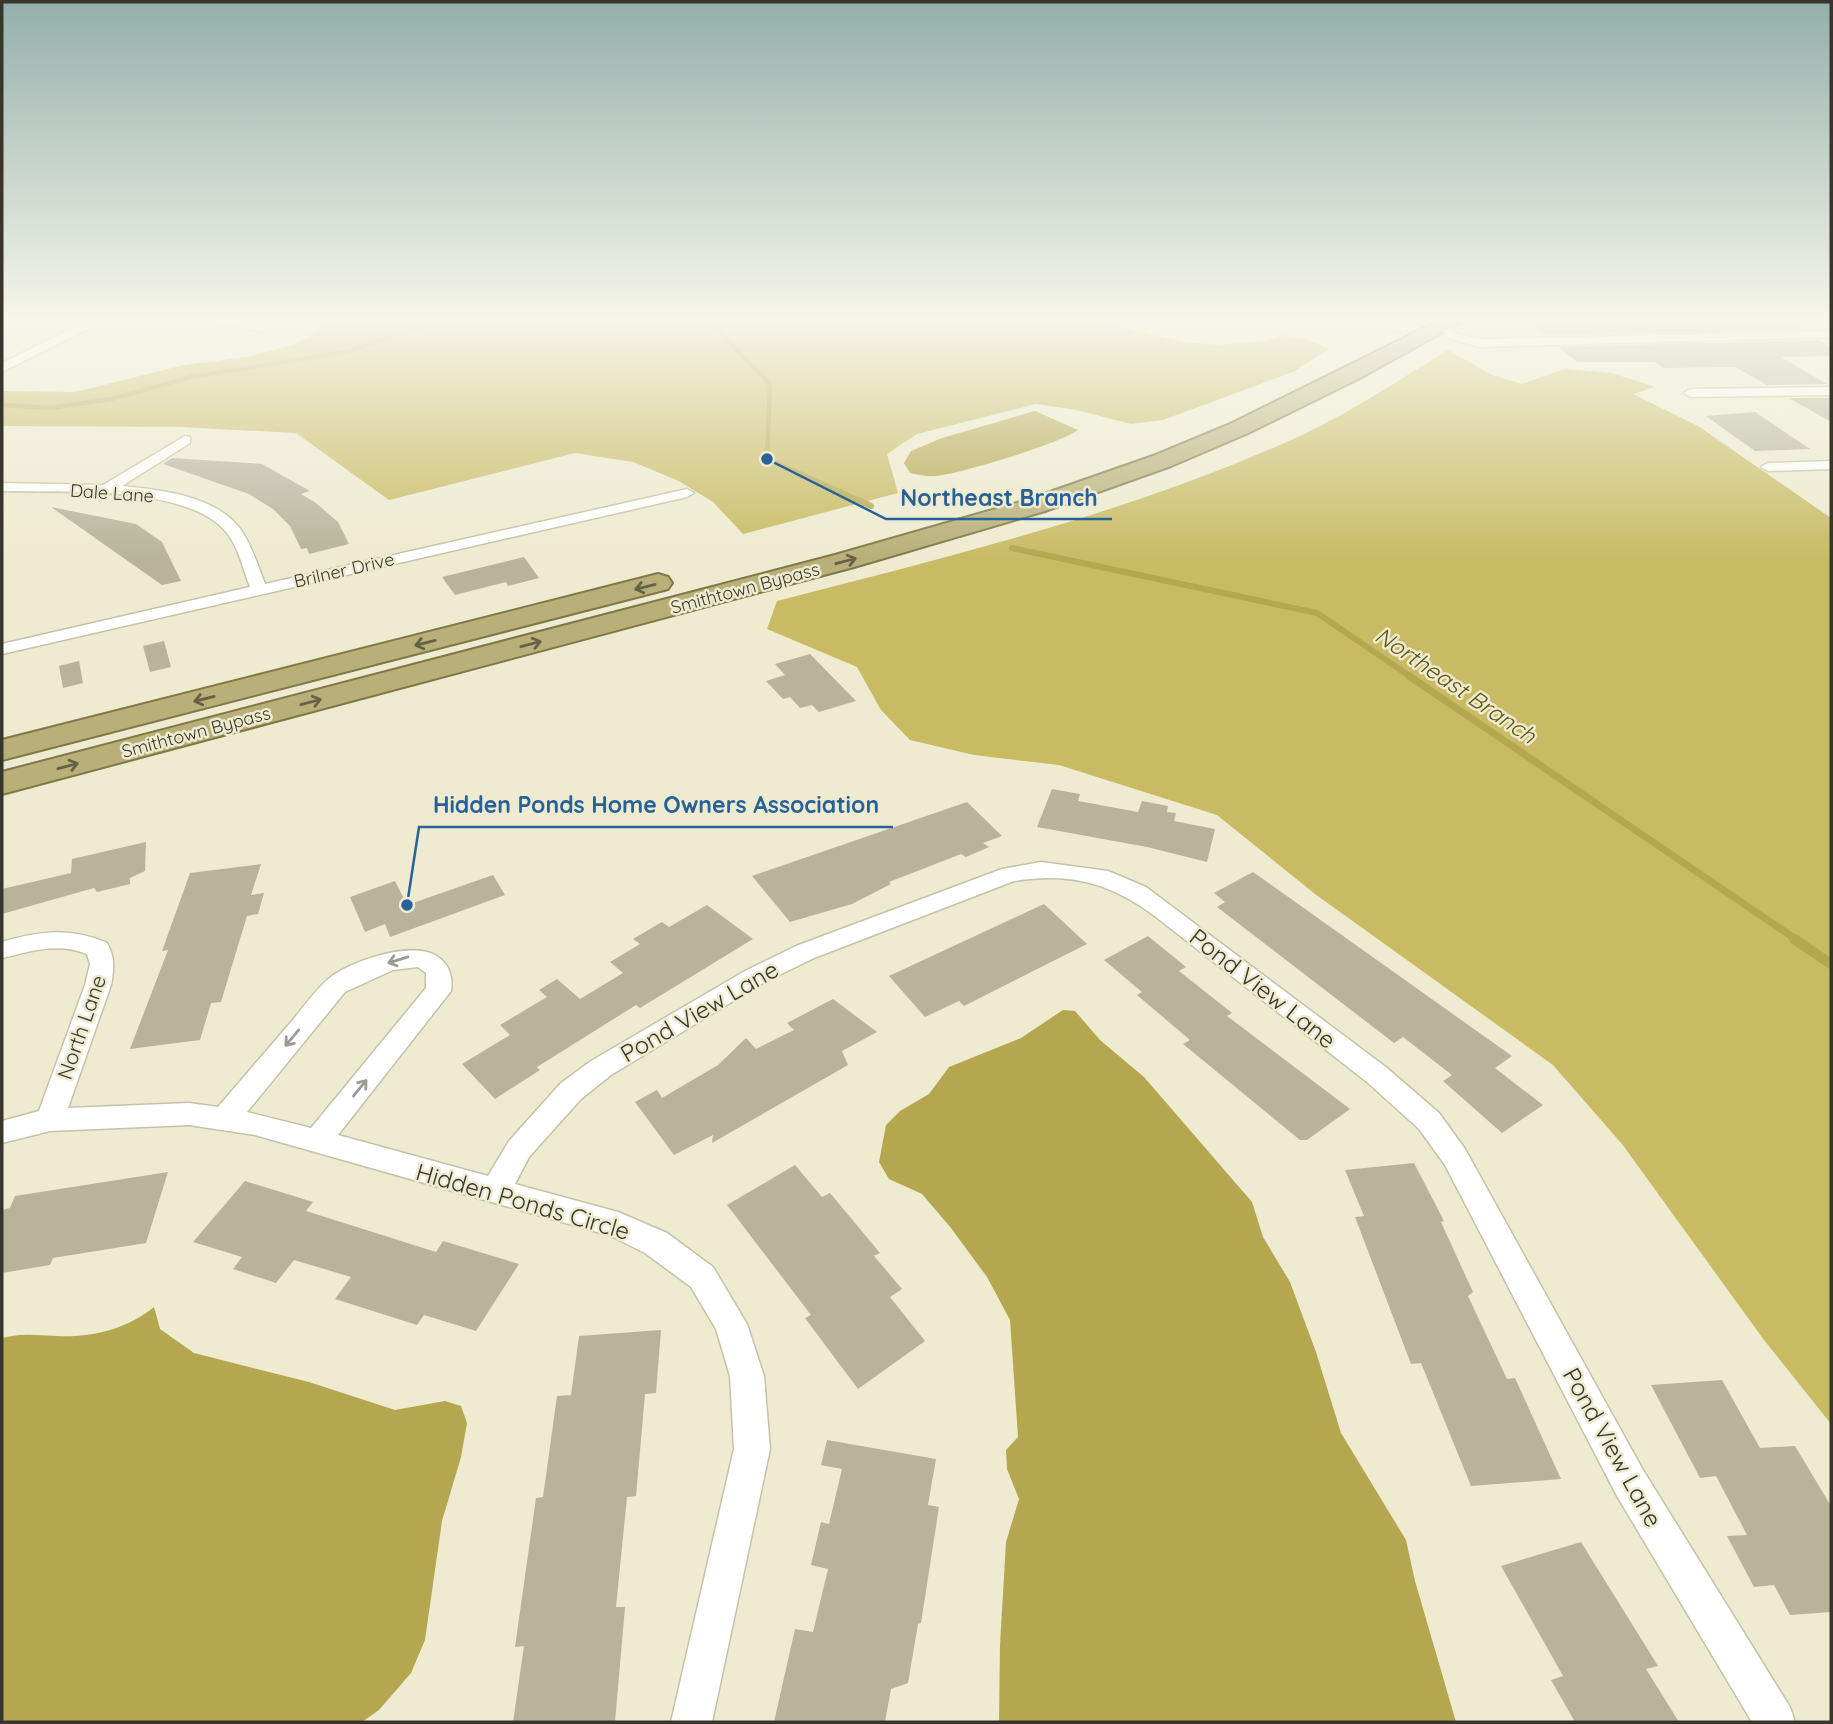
<svg xmlns="http://www.w3.org/2000/svg" width="1833" height="1724" font-family="Quicksand,sans-serif">
  <style>
    .forest { fill: #c8bb64 }
    .water { fill: #b4a74f }
    .lines { fill: none; stroke-linecap: round; stroke-linejoin: round }
    .stream-far3 { stroke: #b4a74f; stroke-width: 4.5 }
    .stream-far2 { stroke: #b4a74f; stroke-width: 6 }
    .stream-far1 { stroke: #b4a74f; stroke-width: 7 }
    .stream { stroke: #b4a74f; stroke-width: 10 }
    .building { fill: #b7b49b }
    .minor-casing { stroke: #c5c2a9; stroke-width: 3 }
    .trunk-casing { stroke: #807848; stroke-width: 4 }
    .minor { fill: #fff; fill-rule: evenodd }
    .trunk { fill: #b8b078; fill-rule: evenodd }
    .oneway { stroke: #656147 }
    .oneway2 { stroke: #9c9a96 }
    .labels { text-anchor: middle; dominant-baseline: central; stroke-width: 5; stroke-linejoin: round; paint-order: stroke }
    .far-street-label { font-size: 18px; fill: #38362c; stroke: #eeebd0 }
    .street-label { font-size: 21px; fill: #38362c; stroke: #eeebd0 }
    .water-label { font-size: 23px; font-style: italic; fill: #605715; stroke: #eeebd0 }
    .near-street-label { font-size: 24px; fill: #38362c; stroke: #eeebd0 }
    .leader { fill: none; stroke: #286199; stroke-width: 2.5 }
    .callout-dot { fill: #286199; stroke: #eeebd0; stroke-width: 2.5 }
    .callout-label { font-size: 23px; text-anchor: middle; font-weight: bold; fill: #286199; stroke: #eeebd0; stroke-width: 5; stroke-linejoin: round; paint-order: stroke }
  </style>
  <rect width="100%" height="100%" fill="#eeebd0"/>
  <!-- forest -->
  <g class="forest">
    <polygon points="338,317 1075,317 1184,342 1220,345 1263,341 1284,335 1308,340 1329,349 1293,372 1163,420 1131,424 1077,410 1036,404 917,434 887,454 898,493 743,534 713,502 679,481 633,462 575,453 389,500 296,433 180,427 2,426 2,391 75,392 184,365 247,357 296,344"/>
    <path d="M1448 350 1492 375 1522 384 1565 369 1612 373 1655 387 1633 394 1698 426 1831 518V1424L1764 1340 1622 1144 1553 1065 1315 894 1217 815 1059 765 974 755 910 740 881 710 857 667 767 629 777 601C947 557 1121 515 1282 444 1341 419 1394 383 1448 350Z"/>
  </g>
  <!-- water -->
  <g class="water">
    <path d="M1035 411 1078 430C1059 444 962 473 937 476 928 477 920 475 910 473L904 463 911 451 942 438Z"/>
    <polygon points="1063,1010 1075,1011 1100,1040 1144,1077 1252,1202 1263,1237 1290,1282 1316,1352 1341,1433 1406,1540 1415,1581 1456,1722 999,1722 1000,1645 1006,1542 1019,1499 1007,1469 1006,1450 1018,1437 1010,1320 987,1277 951,1228 922,1194 889,1179 879,1162 886,1125 900,1111 929,1094 949,1067 1021,1038"/>
    <path d="M154 1307 160 1329 194 1353 309 1382 395 1410 445 1401 461 1406 467 1423 461 1457 442 1521 425 1640 411 1673 379 1710 362 1722H2V1338C23 1333 35 1335 56 1336 92 1338 127 1329 154 1307Z"/>
  </g>
  <g class="lines">
    <!-- stream-far3 -->
    <g class="stream-far3">
      <polyline points="705,317 770,384 767,459 801,474"/>
      <polyline points="2,405 50,408 111,399 191,377 346,352 453,317"/>
    </g>
    <!-- stream-far2 -->
    <g class="stream-far2">
      <polyline points="797,473 871,506"/>
      <polyline points="1012,548 1317,613 1411,677"/>
    </g>
    <!-- stream-far1 -->
    <polyline class="stream-far1" points="1409,676 1797,940"/>
    <!-- stream -->
    <polyline class="stream" points="1794,939 1831,964"/>
  </g>
  <!-- building -->
  <g class="building">
    <polygon points="1719,318 1723,321 1790,322 1801,329 1545,335 1531,323"/>
    <polygon points="1819,340 1831,347 1831,356 1781,357 1827,384 1767,385 1735,367 1664,368 1655,362 1577,362 1559,347"/>
    <polygon points="1789,398 1831,398 1831,422"/>
    <polygon points="1755,412 1810,449 1755,451 1706,416"/>
    <polygon points="172,458 262,464 310,491 301,494 316,503 338,522 349,544 309,554 307,548 301,549 290,526 273,509 249,494 163,464"/>
    <polygon points="51,507 136,524 162,542 181,581 162,585"/>
    <polygon points="524,557 539,578 508,586 506,582 455,595 442,577"/>
    <polygon points="164,641 171,667 150,672 143,646"/>
    <polygon points="810,654 856,701 819,712 812,705 800,708 790,697 783,699 766,681 785,675 775,664"/>
    <polygon points="79,661 83,683 63,688 59,666"/>
    <polygon points="1052,789 1080,794 1078,801 1138,812 1142,801 1168,806 1167,812 1176,813 1174,821 1215,829 1207,862 1147,847 1037,827"/>
    <polygon points="967,802 1002,836 983,843 989,847 966,857 961,854 889,882 891,884 852,904 790,922 752,876"/>
    <polygon points="146,842 145,871 130,878 130,884 97,892 94,888 2,914 2,889 71,873 72,859"/>
    <polygon points="261,864 251,895 264,893 258,914 247,916 221,1002 211,1003 200,1040 130,1049 168,950 162,951 190,873"/>
    <polygon points="1253,872 1512,1056 1495,1068 1543,1105 1502,1133 1443,1081 1452,1075 1403,1037 1394,1043 1217,907 1225,902 1214,893"/>
    <polygon points="493,875 505,895 390,937 385,924 365,932 350,897 395,881 407,905"/>
    <polygon points="1044,904 1087,944 964,1006 959,1001 925,1017 889,976"/>
    <polygon points="707,905 753,939 640,1008 636,1005 537,1067 540,1070 495,1099 462,1064 510,1035 500,1025 547,997 539,990 557,979 580,999 623,973 610,962 640,944 633,939 662,922 669,927"/>
    <polygon points="1148,936 1186,967 1179,971 1232,1013 1227,1016 1350,1109 1307,1140 1300,1140 1183,1044 1190,1040 1137,995 1142,992 1104,960"/>
    <polygon points="833,999 877,1032 842,1051 848,1065 712,1143 713,1135 674,1155 635,1102 657,1090 662,1098 718,1065 746,1038 756,1049 794,1030 787,1023"/>
    <polygon points="1414,1163 1444,1221 1441,1222 1473,1292 1468,1296 1507,1379 1515,1378 1561,1479 1471,1486 1421,1363 1411,1364 1355,1217 1364,1216 1345,1170"/>
    <polygon points="795,1165 822,1197 830,1193 880,1253 874,1256 902,1289 890,1297 925,1341 858,1389 805,1318 811,1315 727,1205"/>
    <polygon points="168,1172 146,1243 53,1258 50,1265 2,1273 2,1210 10,1208 15,1196"/>
    <polygon points="245,1181 313,1202 306,1211 436,1252 443,1241 519,1264 476,1331 424,1315 417,1325 335,1299 351,1277 294,1260 276,1283 233,1269 242,1257 193,1242"/>
    <polygon points="661,1330 656,1393 645,1394 636,1496 627,1497 616,1607 625,1607 615,1722 513,1722 524,1646 515,1647 536,1498 543,1497 557,1396 571,1395 579,1336"/>
    <polygon points="1722,1380 1760,1448 1795,1446 1831,1506 1831,1612 1790,1615 1774,1585 1754,1587 1727,1536 1747,1535 1716,1476 1700,1478 1651,1385"/>
    <polygon points="827,1440 936,1459 928,1505 939,1507 921,1623 918,1624 908,1683 891,1689 885,1722 774,1722 795,1629 813,1632 828,1569 811,1565 821,1522 829,1524 842,1469 821,1465"/>
    <polygon points="1581,1542 1658,1666 1646,1669 1679,1722 1575,1722 1551,1680 1563,1676 1501,1566"/>
  </g>
  <g class="lines">
    <defs>
      <g id="minor">
        <polygon points="84,317 236,320 269,329 263,332 236,326 104,321 2,372 2,363 88,320"/>
        <path d="M1090 317C1106 317 1119 323 1135 324 1142 324 1155 317 1167 317L1138 331Z"/>
        <polygon points="1347,317 1367,317 1408,329 1402,332"/>
        <polygon points="1441,323 1449,323 1456,334 1479,339 1831,331 1831,337 1479,347 1448,338 1439,325"/>
        <polygon points="1831,387 1831,395 1690,397 1684,393 1690,389"/>
        <path d="M185 436 190 437V443L122 486C160 490 216 495 241 530 252 546 258 566 265 584L687 489 694 493 687 497 2 654V644L250 587C243 570 239 548 227 533 188 484 60 493 2 491V483L103 485Z"/>
        <polygon points="1831,461 1831,469 1768,471 1761,467 1768,463"/>
        <path d="M1041 862 1108 871 1146 887 1387 1068 1439 1113 1465 1149 1643 1470 1790 1707 1795 1722H1752L1617 1496 1445 1165 1419 1129 1367 1082 1156 917C1111 883 1070 872 1014 881L814 958 763 983 611 1075 581 1099 529 1157 515 1184 618 1212 667 1233 713 1267 747 1324 764 1376 770 1449 712 1722H671L734 1449 730 1376 716 1329 691 1287 645 1253 611 1236 255 1135 189 1125 50 1131 2 1143V1121L39 1111 85 985 90 964 87 954C59 942 30 951 2 958V942C39 931 70 927 107 943 115 957 114 969 111 985L68 1108 189 1103 218 1107C242 1079 267 1050 291 1022 302 1009 313 993 326 981 346 962 409 941 435 955 449 963 453 976 451 991L338 1135 488 1176 509 1141 561 1083 591 1061 745 971 796 946 1002 869ZM418 967 426 973V988L311 1128 247 1112 345 992 393 970Z"/>
      </g>
      <g id="trunk">
        <polygon points="1446,317 1470,317 1358,379 1246,434 1171,466 1045,511 854,567 2,794 2,772 835,555 1027,500 1153,456 1230,424"/>
        <polygon points="658,574 668,577 672,583 668,589 2,760 2,740"/>
      </g>
    </defs>
    <!-- minor casing -->
    <use href="#minor" class="minor-casing"/>
    <!-- trunk casing -->
    <use href="#trunk" class="trunk-casing"/>
    <!-- minor -->
    <use href="#minor" class="minor"/>
    <!-- trunk -->
    <use href="#trunk" class="trunk"/>
  </g>
  <!-- one-way arrows -->
  <defs><path id="oneway-shaft" d="M-6 0H5M1.5-3L5.5 0L1.5 3" fill="none" stroke-width="1.6" stroke-linecap="round" stroke-linejoin="round" transform="scale(1.75)"/></defs>
  <g class="oneway">
    <use href="#oneway-shaft" transform="translate(846 561) rotate(-15)"/>
    <use href="#oneway-shaft" transform="translate(645 587) rotate(166)"/>
    <use href="#oneway-shaft" transform="translate(425 643) rotate(166)"/>
    <use href="#oneway-shaft" transform="translate(531 644) rotate(-15)"/>
    <use href="#oneway-shaft" transform="translate(204 699) rotate(166)"/>
    <use href="#oneway-shaft" transform="translate(311 702) rotate(-15)"/>
    <use href="#oneway-shaft" transform="translate(68 766) rotate(-15)"/>
  </g>
  <g class="oneway2">
    <use href="#oneway-shaft" transform="translate(398 960) rotate(163)"/>
    <use href="#oneway-shaft" transform="translate(292 1038) rotate(130)"/>
    <use href="#oneway-shaft" transform="translate(360 1088) rotate(-51)"/>
  </g>
  <!-- sky -->
  <linearGradient id="sky" x2="0" y2="1"><stop stop-color="#93afab"/><stop offset="0.57" stop-color="#f7f6ea"/><stop offset="1" stop-color="#f7f6ea" stop-opacity="0"/></linearGradient>
  <rect width="1833" height="559" fill="url(#sky)"/>
  <g class="labels">
    <!-- far-street labels -->
    <g class="far-street-label">
      <text transform="translate(112 493) rotate(4)">Dale Lane</text>
      <text transform="translate(344 570) rotate(-13)">Brilner Drive</text>
      <text transform="translate(745 588) rotate(-15)">Smithtown Bypass</text>
      <text transform="translate(196 732) rotate(-15)">Smithtown Bypass</text>
    </g>
    <!-- street labels -->
    <g class="street-label">
      <text transform="translate(81 1027) rotate(-71)">North Lane</text>
    </g>
    <!-- water labels -->
    <g class="water-label">
      <text transform="translate(1456 685) rotate(34)">Northeast Branch</text>
    </g>
    <!-- near-street labels -->
    <g class="near-street-label">
      <text transform="translate(1263 988) rotate(38)">Pond View Lane</text>
      <text transform="translate(699 1011) rotate(-30)">Pond View Lane</text>
      <text transform="translate(523 1201) rotate(16)">Hidden Ponds Circle</text>
      <text transform="translate(1613 1447) rotate(61)">Pond View Lane</text>
    </g>
  </g>
  <!-- callouts -->
  <path class="leader" d="M767 459L886 519H1112M407 905L419 827H893"/>
  <g class="callout-dot">
    <circle cx="767" cy="459" r="7"/>
    <circle cx="407" cy="905" r="7"/>
  </g>
  <g class="callout-label">
    <text x="999" y="506">Northeast Branch</text>
    <text x="656" y="813">Hidden Ponds Home Owners Association</text>
  </g>
  <!-- border -->
  <rect width="1833" height="1724" fill="none" stroke="#38362c" stroke-width="7"/>
</svg>
